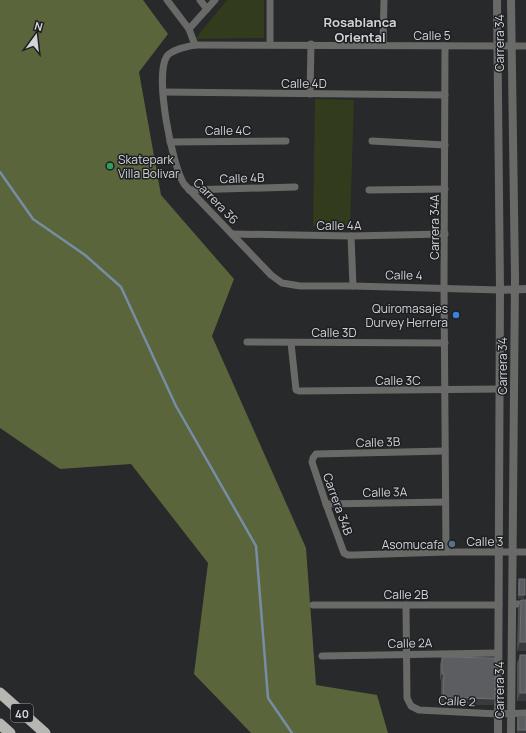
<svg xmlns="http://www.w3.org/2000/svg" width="526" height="733" font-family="Manrope,sans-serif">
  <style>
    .green { fill: #323b1b }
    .forest { fill: #5a653c }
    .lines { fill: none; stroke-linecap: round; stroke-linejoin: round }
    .stream { stroke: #768da4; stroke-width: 2.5 }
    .minor { stroke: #696967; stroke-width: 7 }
    .tertiary { stroke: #696967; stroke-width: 8 }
    .trunk { stroke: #b7b6b2; stroke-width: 11 }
    .wall { fill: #4d4f52 }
    .shaded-wall { fill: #383a3c }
    .building { fill: #5b5d60; stroke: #6e7073 }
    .leisure-dot { fill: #2e9e5b; stroke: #1d1f22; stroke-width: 1.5 }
    .shop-dot { fill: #3f7fe0; stroke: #1d1f22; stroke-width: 1.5 }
    .service-dot { fill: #5c6f8a; stroke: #1d1f22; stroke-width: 1.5 }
    .labels { text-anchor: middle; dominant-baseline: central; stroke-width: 3; stroke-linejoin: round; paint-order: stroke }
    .shield { fill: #1d1f22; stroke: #9c9ea0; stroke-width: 1 }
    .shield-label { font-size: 11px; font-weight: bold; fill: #d2d4d6 }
    .street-label { font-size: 12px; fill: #d2d4d6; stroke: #1d1f22 }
    .poi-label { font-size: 12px; fill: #d2d4d6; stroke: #1d1f22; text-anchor: end }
    .neighbourhood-label { font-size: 13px; font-weight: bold; fill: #d2d4d6; stroke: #1d1f22 }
  </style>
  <rect width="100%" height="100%" fill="#27292b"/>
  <!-- green -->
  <g class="green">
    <polygon points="227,0 264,0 264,38 195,39"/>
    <polygon points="315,99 354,100 350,226 313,226"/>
  </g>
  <!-- forest -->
  <polygon class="forest" points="0,0 143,0 168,34 139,72 161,195 234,279 212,336 306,548 316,685 377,695 388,733 251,733 194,674 208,563 131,464 60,469 0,428"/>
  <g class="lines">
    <!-- stream -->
    <polyline class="stream" points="0,172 33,219 85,255 121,287 176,406 256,546 268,698 292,733"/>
    <!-- minor -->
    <g class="minor">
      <polyline points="167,0 189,29"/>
      <polyline points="200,0 207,9"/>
      <path d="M215 0 189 29 195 45C186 47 173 49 167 56 154 75 172 165 184 184L271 275 282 283 300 286H353L500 290"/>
      <polyline points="270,44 270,0"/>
      <polyline points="195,45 526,46"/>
      <polyline points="383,45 384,0"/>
      <polyline points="445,46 444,288 446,552"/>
      <polyline points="163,92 445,95"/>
      <polyline points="310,94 311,44"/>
      <polyline points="372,141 445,145"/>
      <polyline points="170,142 286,141"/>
      <polyline points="189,190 295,187"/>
      <polyline points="369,190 445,189"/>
      <polyline points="232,234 351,236 445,234"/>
      <polyline points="351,236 353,286"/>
      <polyline points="247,342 445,343"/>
      <polyline points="291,343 296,390 299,391 500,389"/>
      <polyline points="445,451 316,454 313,458 312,462 326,504 344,553 348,555 355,555 446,552 526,552"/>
      <polyline points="326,504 445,502"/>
      <polyline points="512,604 526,604"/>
      <polyline points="313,605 499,605"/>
      <polyline points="406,605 407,698 411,706 419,710 498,714 526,713"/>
      <polyline points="322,656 498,653"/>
    </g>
    <!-- tertiary -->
    <g class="tertiary">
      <polyline points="497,0 500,290 498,733"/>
      <polyline points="511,0 515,277 511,733"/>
      <polyline points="500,290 526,289"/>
    </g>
    <!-- trunk -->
    <g class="trunk">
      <polyline points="0,693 45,733"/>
      <polyline points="0,724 10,733"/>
    </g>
  </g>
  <!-- wall -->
  <g class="wall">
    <polygon points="519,579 524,599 518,599 518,584"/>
    <polygon points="521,600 526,600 526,651 517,651 518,609"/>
    <polygon points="520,655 526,655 526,701 517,701 517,663"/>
    <polygon points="442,657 493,705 441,704 441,680 440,680 440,664"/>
    <polygon points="518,715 526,733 517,733 517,720"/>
  </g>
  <!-- shaded-wall -->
  <g class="shaded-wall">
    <polygon points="519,595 525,595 524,599 518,599"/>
    <polygon points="520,642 526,642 526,651 517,651"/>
    <polygon points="442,674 444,674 441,680 440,680"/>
    <polygon points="520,693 526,693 526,701 517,701"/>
    <polygon points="443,697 495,699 493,705 441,704"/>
    <polygon points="518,730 526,730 526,733 517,733"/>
  </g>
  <!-- building -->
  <g class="building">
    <rect x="519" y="579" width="6" height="16"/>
    <polygon points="521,600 526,600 526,642 520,642"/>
    <rect x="520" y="655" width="6" height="38"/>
    <polygon points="442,657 495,658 495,699 443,697 444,674 442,674"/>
    <rect x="518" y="715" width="8" height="15"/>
  </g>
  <!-- markers -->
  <circle class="leisure-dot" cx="110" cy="166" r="4"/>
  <circle class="shop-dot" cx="456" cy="315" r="4"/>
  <circle class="service-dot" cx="452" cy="544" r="4"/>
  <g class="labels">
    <!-- shield labels -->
    <rect class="shield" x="11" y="704" width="22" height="18" rx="3"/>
    <g class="shield-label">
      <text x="22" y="713">40</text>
    </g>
    <!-- street labels -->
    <g class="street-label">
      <text x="432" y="35">Calle 5</text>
      <text transform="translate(499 43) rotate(-90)">Carrera 34</text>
      <text x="304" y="83">Calle 4D</text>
      <text x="228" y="130">Calle 4C</text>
      <text transform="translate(242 178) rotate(-2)">Calle 4B</text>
      <text transform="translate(216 201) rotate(46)">Carrera 36</text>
      <text x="339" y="225">Calle 4A</text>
      <text transform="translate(434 227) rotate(-90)">Carrera 34A</text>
      <text transform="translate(404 275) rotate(1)">Calle 4</text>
      <text x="334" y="332">Calle 3D</text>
      <text transform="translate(502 366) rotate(-90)">Carrera 34</text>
      <text x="398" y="380">Calle 3C</text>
      <text transform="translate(378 442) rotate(-2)">Calle 3B</text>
      <text transform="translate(385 492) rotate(-1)">Calle 3A</text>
      <text transform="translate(338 504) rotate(70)">Carrera 34B</text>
      <text x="485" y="541">Calle 3</text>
      <text x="406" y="594">Calle 2B</text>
      <text transform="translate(410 643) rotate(-1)">Calle 2A</text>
      <text transform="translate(499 690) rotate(-90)">Carrera 34</text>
      <text transform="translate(457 701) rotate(3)">Calle 2</text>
    </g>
    <!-- poi labels -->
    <g class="poi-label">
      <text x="118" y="159" text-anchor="start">Skatepark<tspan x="118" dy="14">Villa Bolivar</tspan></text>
      <text x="448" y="308">Quiromasajes<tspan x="448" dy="14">Durvey Herrera</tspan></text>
      <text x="444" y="544">Asomucafa</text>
    </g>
    <!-- neighbourhood labels -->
    <g class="neighbourhood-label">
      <text x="360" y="22">Rosablanca<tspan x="360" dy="15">Oriental</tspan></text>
    </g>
  </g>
  <!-- north arrow -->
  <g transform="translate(36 36) rotate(15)" stroke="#1d1f22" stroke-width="3" paint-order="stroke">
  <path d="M0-3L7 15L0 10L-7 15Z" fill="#d2d4d6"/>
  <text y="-6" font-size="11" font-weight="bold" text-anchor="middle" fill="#d2d4d6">N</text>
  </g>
</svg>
